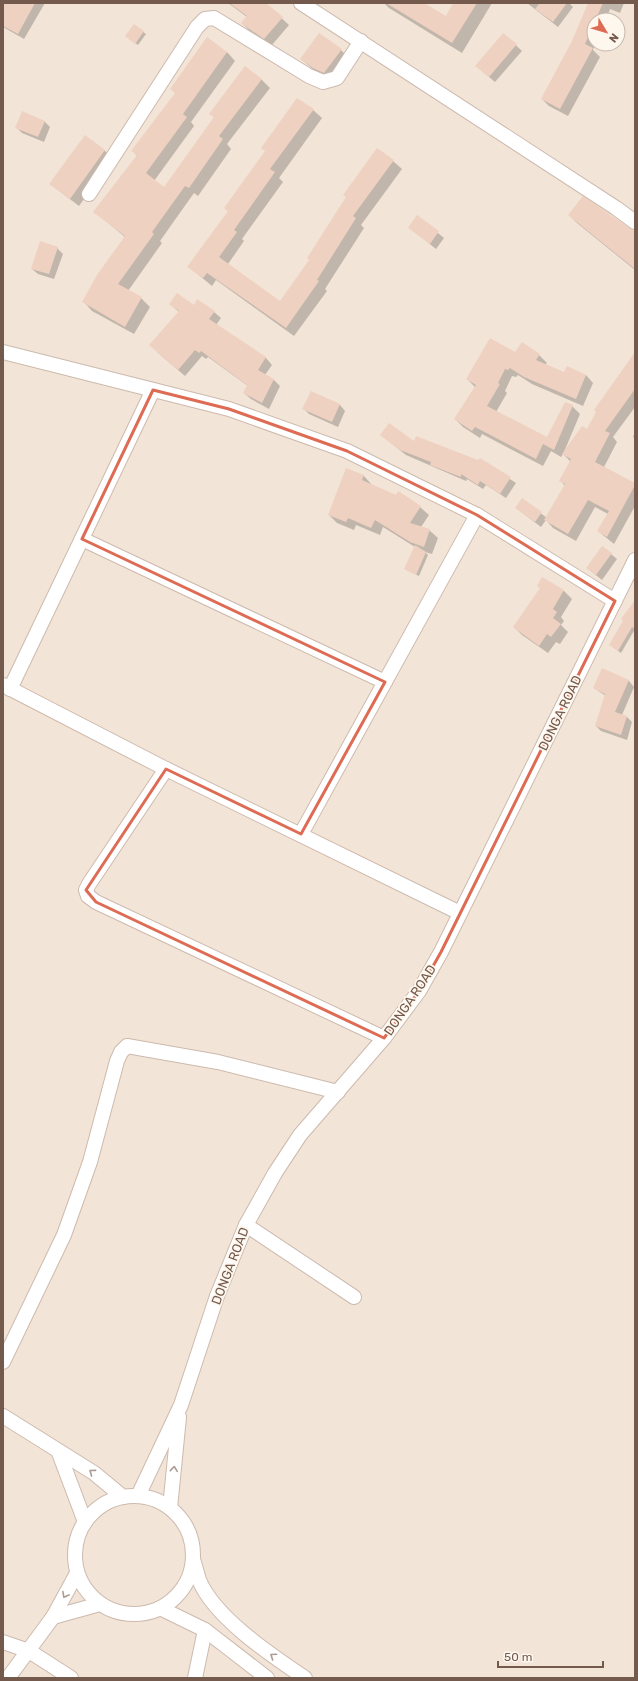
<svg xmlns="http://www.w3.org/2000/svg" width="638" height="1681" font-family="Rubik,sans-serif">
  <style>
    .residential { fill: #f2e4d6; fill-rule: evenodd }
    .shadow { fill: #0003 }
    .building { fill: #efd1c1 }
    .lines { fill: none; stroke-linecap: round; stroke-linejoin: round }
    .minor-casing { stroke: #cdbaae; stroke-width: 16 }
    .minor { stroke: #fff; stroke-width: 14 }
    .oneway { stroke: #ac9b94 }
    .marked { fill: none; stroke: #de6b54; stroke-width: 3; stroke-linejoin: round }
    .labels { text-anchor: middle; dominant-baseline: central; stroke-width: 3.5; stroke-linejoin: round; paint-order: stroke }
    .street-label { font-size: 13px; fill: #74594d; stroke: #fef7ee }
  </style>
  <rect width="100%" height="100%" fill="#fbf3e8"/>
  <!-- residential -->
  <path class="residential" d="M3 3H635V1678H3ZM594 20H618V44H594Z"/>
  <!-- shadow -->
  <g class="shadow">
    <polygon points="3,3 45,3 24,39 3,27"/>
    <polygon points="228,3 265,3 289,25 272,45 249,30 242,23 247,17"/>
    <polygon points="384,3 422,3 446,17 455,3 492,3 462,53 389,8"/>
    <polygon points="527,3 569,3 573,7 558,27"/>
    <polygon points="589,3 624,3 620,13 610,9 606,20 594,20 595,44 593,50 600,57 568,116 549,106 542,99 573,41"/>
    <polygon points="134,25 146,34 138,45 129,39"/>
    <polygon points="504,34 522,51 495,82 482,71"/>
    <polygon points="341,50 349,58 332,81 322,77 301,59"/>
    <polygon points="227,52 235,61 191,122 194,126 154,181 165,188 215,118 211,114 261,79 270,88 227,144 231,149 198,196 194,193 160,241 162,243 128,291 141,298 150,307 134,334 92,311 84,302 125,237 95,212 137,156 133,151"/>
    <polygon points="313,110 322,118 279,178 283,182 242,239 244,241 228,264 280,302 393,161 402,169 361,225 364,228 325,289 327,291 294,336 216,280 212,286 189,267 229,212 225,208"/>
    <polygon points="23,112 45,122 50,127 44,142 22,133 16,127"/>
    <polygon points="104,150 113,159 79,206 50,184"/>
    <polygon points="569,215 635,233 635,270 577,223"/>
    <polygon points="417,216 444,238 436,249 409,227"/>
    <polygon points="57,248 63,254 54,279 38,274 32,269"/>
    <polygon points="170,304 194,306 214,312 221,318 216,325 266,358 272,365 265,375 274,380 280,386 269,409 251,399 244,393 248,386 208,357 206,359 202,356 185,376 157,352 179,312"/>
    <polygon points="515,354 539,355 547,363 545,365 564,373 586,375 593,383 583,406 532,384 518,375 516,377 512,376 505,391 507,393 496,412 547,438 572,406 580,414 564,452 587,431 635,354 635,407 613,437 617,442 604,467 635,484 635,506 614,544 598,531 608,514 595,507 576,541 553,528 546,520 541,527 516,508 522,499 547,518 565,486 561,481 571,462 563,454 561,457 551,451 543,466 482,434 480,438 463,427 455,419 475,387 467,379"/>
    <polygon points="311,392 340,405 345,411 338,427 309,414 304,409"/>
    <polygon points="635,432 635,439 633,437"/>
    <polygon points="381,435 414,442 479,461 480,459 516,483 506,498 486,485 483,489 467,479 466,481 406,455"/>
    <polygon points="347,470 364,476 372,485 420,507 429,515 421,527 429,530 438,538 432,554 425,552 428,555 419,576 405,569 415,547 383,527 380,535 356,525 354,530 337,523 329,515"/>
    <polygon points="611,554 617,559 602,580 587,568"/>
    <polygon points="543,578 564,591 572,599 561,617 564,621 561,625 568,632 560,644 556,642 548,653 522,635 514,627 541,589 538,586"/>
    <polygon points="635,615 635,629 621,653 610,645"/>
    <polygon points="602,670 629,681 634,687 622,715 627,717 632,722 627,740 601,731 596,726 606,696 594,688"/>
  </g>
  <!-- building -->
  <g class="building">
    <polygon points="3,3 35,3 18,34 3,26"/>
    <polygon points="229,3 266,3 283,17 264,39 241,23 247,16"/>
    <polygon points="386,3 424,3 446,16 453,3 477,3 452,43"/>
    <polygon points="540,3 567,3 553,22 535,9"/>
    <polygon points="588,3 603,3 585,44 593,48 560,109 541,99 572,41"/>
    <polygon points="134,24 144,31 135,44 125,36"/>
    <polygon points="319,33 342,49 324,73 313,68 300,59"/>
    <polygon points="503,33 517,44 489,77 475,66"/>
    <polygon points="207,37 227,52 183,114 187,117 146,173 164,187 214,117 209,114 245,66 262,79 219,136 223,139 189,188 185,186 152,232 154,234 118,284 142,297 125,327 82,302 97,275 125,236 93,212 137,155 131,151 175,93 170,89"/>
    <polygon points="297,98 314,109 270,169 275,172 234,230 237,232 219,257 280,301 309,260 307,258 346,197 343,195 377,148 394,160 353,216 356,218 317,280 319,281 286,328 207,273 203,278 187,267 228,211 224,208 265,151 261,148"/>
    <polygon points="22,111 45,121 38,137 15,128"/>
    <polygon points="85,135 105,150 70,199 49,184"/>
    <polygon points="583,196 635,232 635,269 568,215"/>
    <polygon points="417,215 439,231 430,244 408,228"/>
    <polygon points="40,241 58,247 49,274 31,269"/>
    <polygon points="177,293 194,305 197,299 215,311 209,319 266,357 258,370 274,379 262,403 243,393 247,385 201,351 199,353 195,350 178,370 149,345 179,311 169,304"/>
    <polygon points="490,338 515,352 522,342 540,354 536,360 564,372 567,366 586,375 576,399 524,377 510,368 508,370 505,369 498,383 500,384 487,406 547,437 565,402 573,405 554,450 543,444 536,459 475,427 472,431 454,419 476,385 466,379"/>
    <polygon points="635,352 635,389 605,431 610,433 595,462 635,483 635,485 607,537 597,531 609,511 588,500 568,534 544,520 565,484 559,481 571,459 562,454 582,426 587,429 596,412 594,410"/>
    <polygon points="311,391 340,404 332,422 302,409"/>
    <polygon points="389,423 414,441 416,436 478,460 480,458 511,477 500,494 480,481 478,485 461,474 461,477 430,465 431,462 400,450 380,435"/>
    <polygon points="346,468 364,475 362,480 396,495 398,491 421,506 410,523 430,529 424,547 410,542 375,520 371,528 348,518 346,522 328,515"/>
    <polygon points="522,498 542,512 535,522 515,508"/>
    <polygon points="415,545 426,552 416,575 404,569"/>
    <polygon points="602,546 612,553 596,575 586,568"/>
    <polygon points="542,577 564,590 553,609 557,612 553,618 561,624 551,637 547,634 539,646 513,627 540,588 537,586"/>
    <polygon points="635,600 635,629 632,627 618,651 609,645 623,621 621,619"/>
    <polygon points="602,668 629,680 615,712 627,716 621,735 595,726 605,694 593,688"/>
  </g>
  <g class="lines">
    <defs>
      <g id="minor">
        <polyline points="301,3 616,208 635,222"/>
        <polyline points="89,194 197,27 205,19 214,18 309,76 323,82 337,78 361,41"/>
        <polyline points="3,352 229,409 347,451 477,515 615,601"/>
        <polyline points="82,539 385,682"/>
        <polyline points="3,685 166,769 460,913"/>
        <polyline points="10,689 153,390"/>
        <polyline points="166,769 89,884 86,890 88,896 96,902 384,1038"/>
        <polyline points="301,834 477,515"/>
        <polyline points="246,1225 354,1297"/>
        <polyline points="3,1362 64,1235 90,1162 117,1061 121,1052 127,1046 218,1062 338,1092"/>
        <polyline points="3,1416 94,1473 123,1497"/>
        <polyline points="59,1453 85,1522"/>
        <polyline points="138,1496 181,1405 217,1296 246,1225 275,1173 300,1135 384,1038 419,991 441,952 635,560"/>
        <circle cx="134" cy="1555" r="59"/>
        <polyline points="170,1508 179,1417"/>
        <path d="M193 1559C195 1566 197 1573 199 1580 215 1618 271 1655 305 1678"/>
        <polyline points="160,1608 205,1630 267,1678"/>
        <polyline points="53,1617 100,1604"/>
        <polyline points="3,1642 29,1651 71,1678"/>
        <polyline points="8,1678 53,1617 77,1573"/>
        <polyline points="195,1678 205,1630"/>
      </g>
    </defs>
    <!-- minor casing -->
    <use href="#minor" class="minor-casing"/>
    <!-- minor -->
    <use href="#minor" class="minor"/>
  </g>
  <!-- one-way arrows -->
  <defs><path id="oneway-chevron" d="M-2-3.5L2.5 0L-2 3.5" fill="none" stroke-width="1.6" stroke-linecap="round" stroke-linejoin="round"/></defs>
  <g class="oneway">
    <use href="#oneway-chevron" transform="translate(174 1469) rotate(-84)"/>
    <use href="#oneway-chevron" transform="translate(92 1472) rotate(-144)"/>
    <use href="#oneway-chevron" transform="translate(65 1595) rotate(119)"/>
    <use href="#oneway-chevron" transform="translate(273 1656) rotate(-145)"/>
  </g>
  <!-- marked area -->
  <path class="marked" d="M153 390 229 409 347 451 477 515 615 601 441 952 419 991 384 1038 96 902 86 890 166 769 301 834 385 682 82 539Z"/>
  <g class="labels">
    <!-- street labels -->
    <g class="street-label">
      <text transform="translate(560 713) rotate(-64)">DONGA ROAD</text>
      <text transform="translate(410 1000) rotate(-56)">DONGA ROAD</text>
      <text transform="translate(230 1266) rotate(-69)">DONGA ROAD</text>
    </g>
  </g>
  <!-- border -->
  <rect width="638" height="1681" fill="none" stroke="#74594d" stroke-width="8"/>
  <!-- north arrow -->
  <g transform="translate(606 32) rotate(128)"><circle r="19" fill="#fef7ee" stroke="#c7b8ae"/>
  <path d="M0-3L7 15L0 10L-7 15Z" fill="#de6b54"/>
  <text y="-6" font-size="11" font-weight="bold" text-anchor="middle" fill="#74594d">N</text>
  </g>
  <!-- scale -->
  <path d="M498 1661v6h105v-6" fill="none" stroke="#74594d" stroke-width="2"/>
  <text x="504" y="1661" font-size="12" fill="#74594d" stroke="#fef7ee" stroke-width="3" paint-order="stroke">50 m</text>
</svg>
